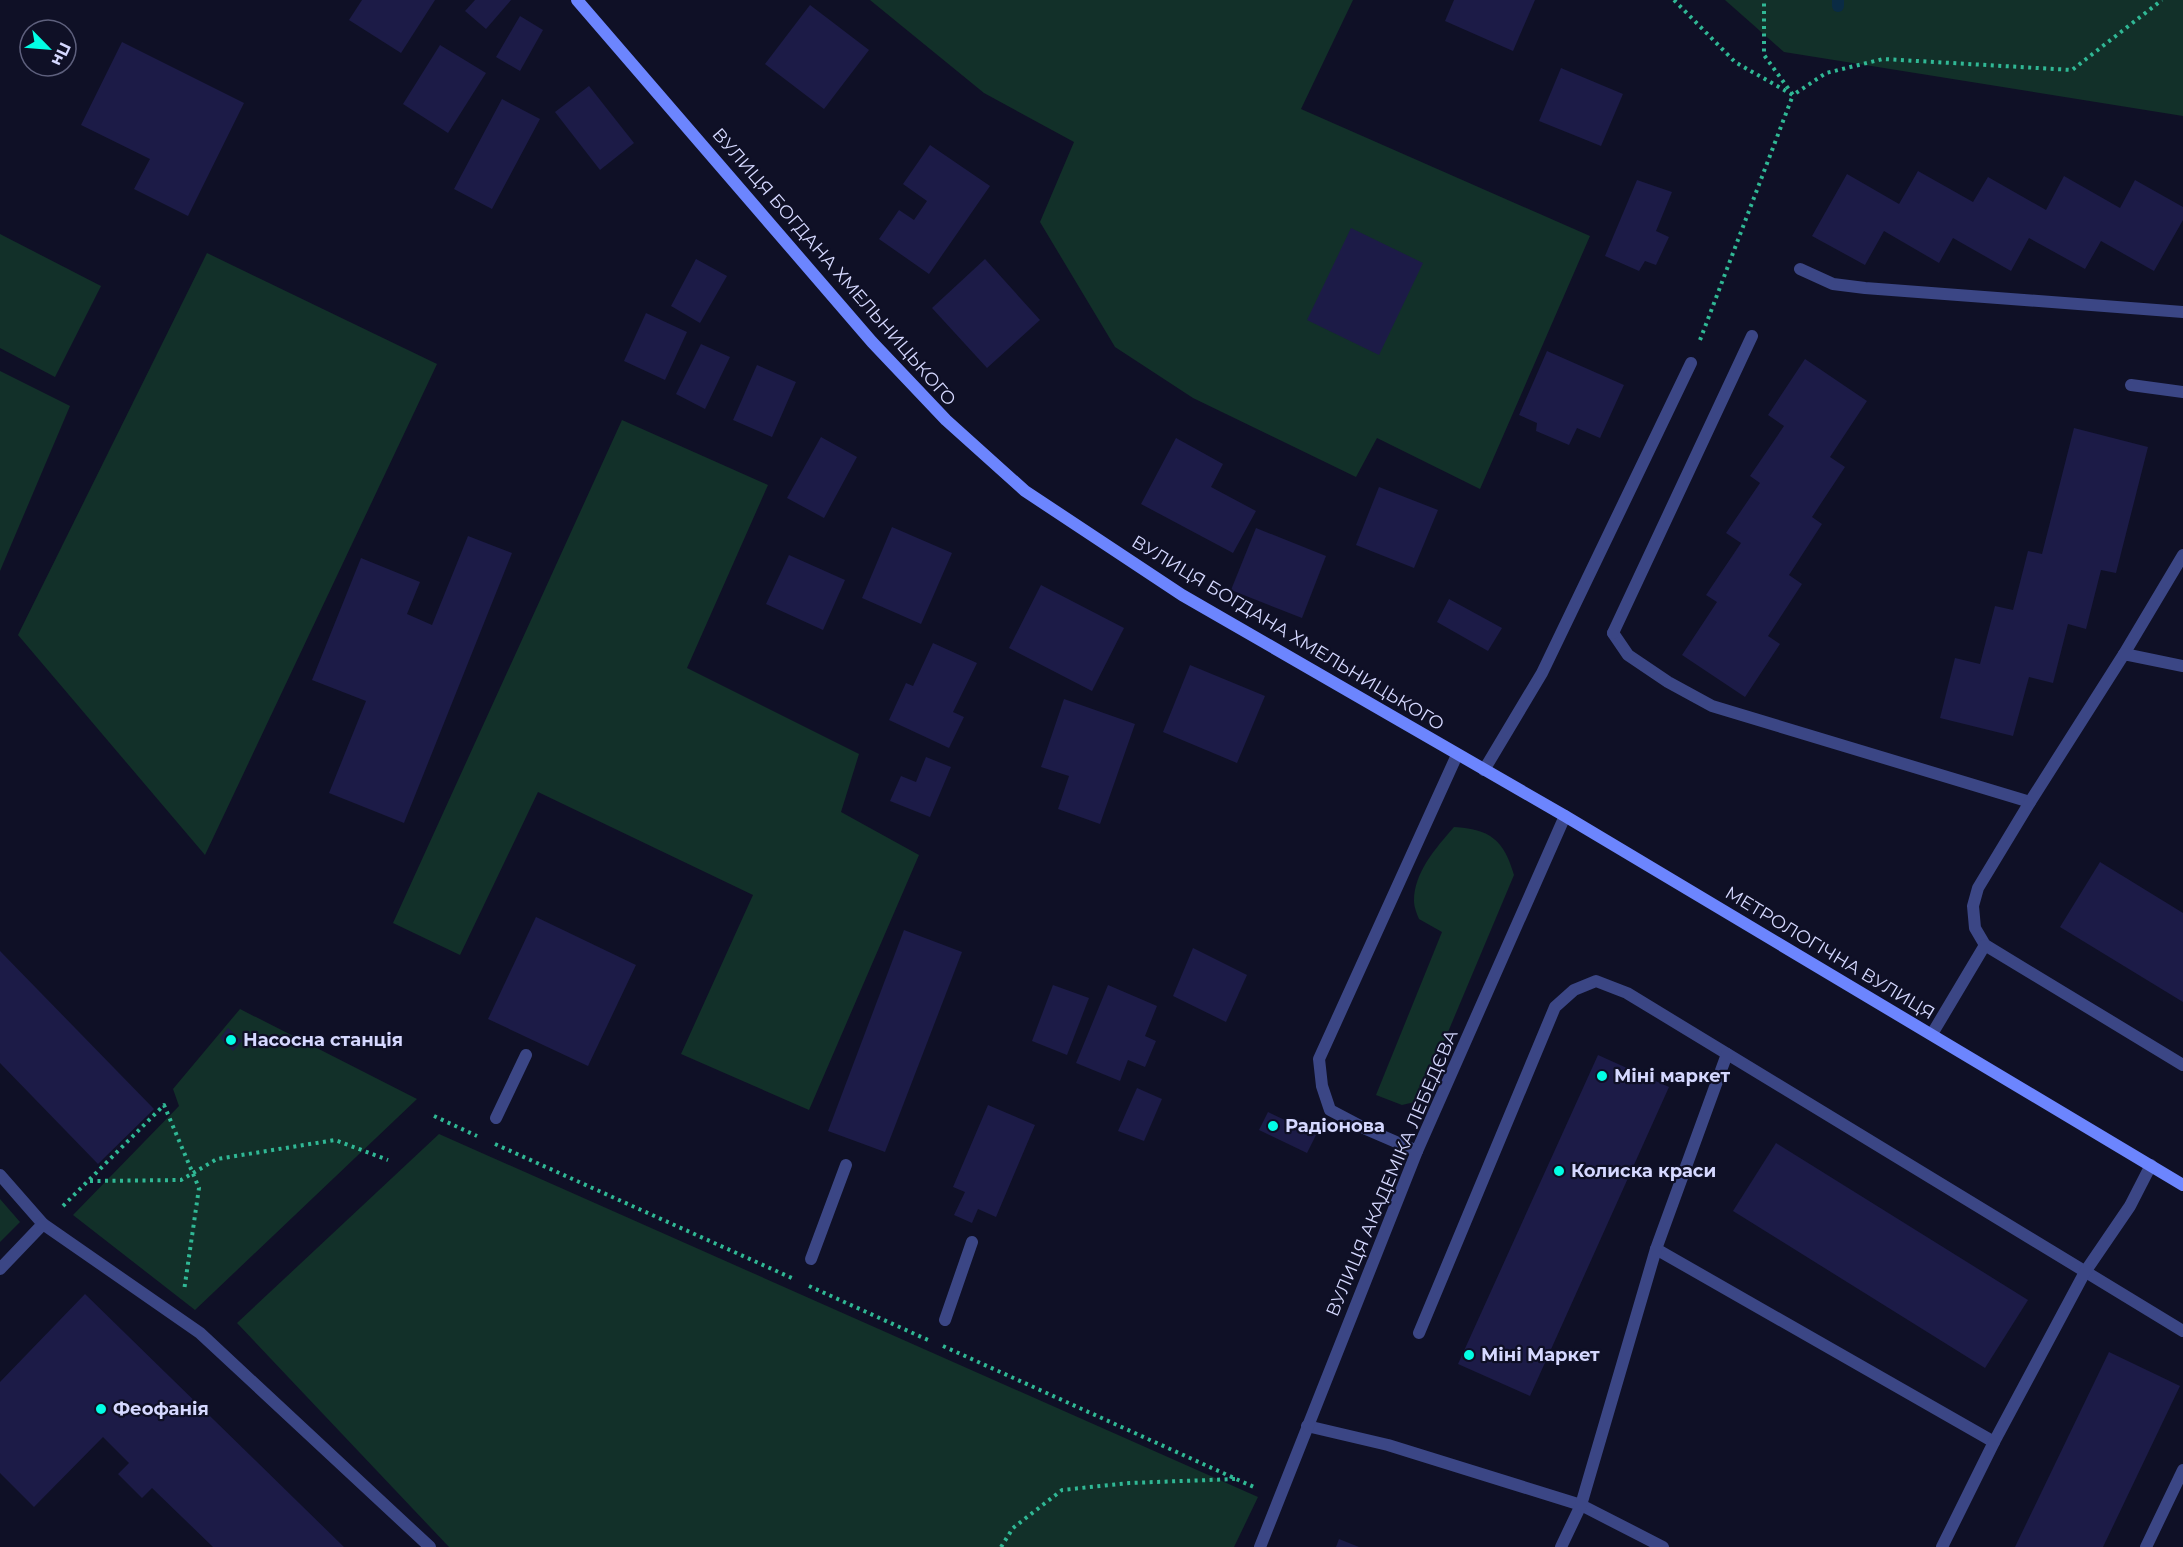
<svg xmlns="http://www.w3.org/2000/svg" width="2183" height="1547" font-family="Montserrat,sans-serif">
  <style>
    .green { fill: #123029 }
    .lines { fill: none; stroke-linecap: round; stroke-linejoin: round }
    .stream { stroke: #0a2b44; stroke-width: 12 }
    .building { fill: #1c1b47 }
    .path { stroke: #30b895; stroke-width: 4; stroke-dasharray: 3 4.5; stroke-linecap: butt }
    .lane { stroke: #3b4685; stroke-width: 12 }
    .street { stroke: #3b4685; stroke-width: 12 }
    .secondary { stroke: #6c85fe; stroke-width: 12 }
    .poi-dot { fill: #02fee5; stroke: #0f1026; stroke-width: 2 }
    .labels { text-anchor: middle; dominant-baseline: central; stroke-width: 4.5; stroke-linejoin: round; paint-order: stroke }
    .street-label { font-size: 18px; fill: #d5d8ff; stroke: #0f1026 }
    .poi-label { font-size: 18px; font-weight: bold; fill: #d5d8ff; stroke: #0f1026; text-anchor: start }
  </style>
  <rect width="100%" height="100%" fill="#0f1026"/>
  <!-- green -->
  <g class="green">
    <polygon points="870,0 1353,0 1301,109 1590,236 1480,489 1377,438 1356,477 1193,398 1115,347 1040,222 1074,142 984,93"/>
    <polygon points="1725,0 2183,0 2183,116 1784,52"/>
    <polygon points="0,234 101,286 55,377 0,348"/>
    <polygon points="207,253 437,364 205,855 18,635"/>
    <polygon points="0,371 70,406 0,571"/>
    <polygon points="622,420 768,485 687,668 859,754 841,812 919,855 809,1110 681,1054 753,895 538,792 460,955 393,923"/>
    <path d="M1454 827C1490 829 1504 840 1514 875L1419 1101 1402 1105 1376 1095 1442 932 1419 919C1417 914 1414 907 1414 901 1414 872 1436 848 1454 827Z"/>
    <polygon points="240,1009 417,1099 195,1310 73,1215 179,1106 173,1089"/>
    <polygon points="439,1134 1258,1497 1234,1547 449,1547 237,1323"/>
    <polygon points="0,1199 20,1222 0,1242"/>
  </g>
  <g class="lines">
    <!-- stream -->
    <polyline class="stream" points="1838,0 1838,6"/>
  </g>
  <!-- building -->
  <g class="building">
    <polygon points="362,0 435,0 401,53 349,20"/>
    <polygon points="475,0 511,0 486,29 465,11"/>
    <polygon points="1454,0 1535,0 1513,51 1445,21"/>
    <polygon points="810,5 869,50 824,109 765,64"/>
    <polygon points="520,16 543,30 520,71 496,57"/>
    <polygon points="122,42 244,103 188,216 134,189 150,159 81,125"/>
    <polygon points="440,45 486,73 448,133 403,104"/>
    <polygon points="1561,68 1623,94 1601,146 1539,121"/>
    <polygon points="589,86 634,143 600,170 555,112"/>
    <polygon points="502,99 540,119 492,209 454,189"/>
    <polygon points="930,145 990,186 929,274 879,239 899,210 914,220 927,201 903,184"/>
    <polygon points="1918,171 1973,202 1988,177 2046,210 2064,176 2120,208 2135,180 2183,207 2183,220 2154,271 2101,241 2085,269 2029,238 2011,271 1953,238 1939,263 1884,231 1865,265 1812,236 1847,174 1899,204"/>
    <polygon points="1637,180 1672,192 1656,231 1669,237 1656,265 1645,261 1639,271 1605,256"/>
    <polygon points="1351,228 1423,263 1379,355 1307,320"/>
    <polygon points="696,259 727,276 700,323 671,306"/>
    <polygon points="985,259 1040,320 987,368 932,308"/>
    <polygon points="646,313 687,332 665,380 624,361"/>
    <polygon points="701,344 730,357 705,409 676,394"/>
    <polygon points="1547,351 1624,385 1600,438 1577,428 1569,445 1536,431 1537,423 1519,415"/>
    <polygon points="1805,359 1867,401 1830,457 1845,467 1812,517 1822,524 1789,575 1802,584 1768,636 1780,644 1745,697 1682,655 1717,602 1706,595 1741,543 1726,533 1760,483 1750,476 1784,426 1768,415"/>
    <polygon points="757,365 796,382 772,437 733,420"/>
    <polygon points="2074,428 2148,447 2116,573 2101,570 2086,629 2068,624 2053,683 2029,677 2013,736 1940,718 1955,658 1980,664 1995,606 2013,610 2028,551 2042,554"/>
    <polygon points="821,437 857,457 824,518 787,498"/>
    <polygon points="1176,438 1223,464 1211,487 1256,511 1233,553 1141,504"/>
    <polygon points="1379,487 1438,510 1414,568 1356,545"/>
    <polygon points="892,527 952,553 921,624 862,598"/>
    <polygon points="1256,528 1326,556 1302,618 1231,590"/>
    <polygon points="468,536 512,553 404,823 329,793 366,701 312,680 361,558 420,582 407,614 432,625"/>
    <polygon points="789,555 845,580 823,630 766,604"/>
    <polygon points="1041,585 1124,628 1092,691 1009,648"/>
    <polygon points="1449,599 1502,628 1488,651 1437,622"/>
    <polygon points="933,643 977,663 953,712 964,717 949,748 889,720 906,683 913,686"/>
    <polygon points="1190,665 1265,696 1237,763 1163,732"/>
    <polygon points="1064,699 1135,724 1100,824 1058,809 1069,776 1041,767"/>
    <polygon points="926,757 951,767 930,817 890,801 901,776 916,782"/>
    <polygon points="2100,862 2183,913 2183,1002 2060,927"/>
    <polygon points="536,917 636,965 588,1066 488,1019"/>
    <polygon points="904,930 962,952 885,1152 828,1131"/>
    <polygon points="1193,948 1247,975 1226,1022 1173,996"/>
    <polygon points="0,951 154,1109 98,1164 0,1063"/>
    <polygon points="1053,985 1089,998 1067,1055 1032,1041"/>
    <polygon points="1108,985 1157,1006 1145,1036 1156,1041 1145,1067 1128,1060 1120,1081 1076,1063"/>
    <polygon points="228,1028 242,1041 233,1051 220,1038"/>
    <polygon points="1598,1055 1669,1087 1530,1396 1458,1364"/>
    <polygon points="1137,1088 1162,1099 1144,1141 1118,1131"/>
    <polygon points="988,1105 1035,1125 996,1217 978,1209 972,1223 954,1215 965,1192 953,1187"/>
    <polygon points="1268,1112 1316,1135 1307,1153 1259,1130"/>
    <polygon points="1776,1143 2028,1300 1985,1368 1733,1211"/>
    <polygon points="85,1294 344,1547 213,1547 152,1488 142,1498 118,1474 129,1463 103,1437 34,1507 0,1473 0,1382"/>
    <polygon points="2109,1352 2180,1386 2103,1547 2015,1547"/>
    <polygon points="1339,1539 1359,1547 1336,1547"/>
  </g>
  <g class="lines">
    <!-- path -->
    <g class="path">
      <polyline points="1674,0 1735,62 1793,95 1826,73 1883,59 2072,70 2162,0"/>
      <polyline points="1700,340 1793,95 1764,55 1764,0"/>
      <polyline points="434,1116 477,1136"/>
      <polyline points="495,1144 794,1279"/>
      <polyline points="90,1181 181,1180 217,1159 335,1140 388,1160"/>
      <polyline points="63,1206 164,1105 199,1188 184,1291"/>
      <polyline points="809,1286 928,1340"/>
      <polyline points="943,1346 1256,1488"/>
      <polyline points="1001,1547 1013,1528 1062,1490 1129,1483 1235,1479"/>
    </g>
    <!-- lane -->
    <g class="lane">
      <polyline points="1800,269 1833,284 1865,288 2183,312"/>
      <polyline points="2131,385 2183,392"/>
      <polyline points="1613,633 1628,655 1668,682 1712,706 2030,802"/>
      <polyline points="2124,654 2183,555"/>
      <polyline points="2183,666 2124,654 2030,802 1978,888 1973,906 1975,928 1985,945 2183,1065"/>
      <polyline points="1484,770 1542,673 1691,363"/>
      <polyline points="1932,1034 1985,945"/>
      <polyline points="496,1118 526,1055"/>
      <polyline points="1417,1151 1366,1129 1330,1110 1322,1086 1319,1059 1457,755"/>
      <polyline points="0,1175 43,1224"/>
      <polyline points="1656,1249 1994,1442"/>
      <polyline points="811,1259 846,1165"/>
      <polyline points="0,1269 43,1224 200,1333 430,1547"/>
      <polyline points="945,1320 972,1242"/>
      <polyline points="1419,1333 1555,1007 1574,990 1596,981 1627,993 2183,1331"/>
      <polyline points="1307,1426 1388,1445 1581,1505 1663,1547"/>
      <polyline points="1561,1547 1581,1505 1656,1249 1727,1054"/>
      <polyline points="1942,1547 1994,1442 2085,1272 2130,1206 2151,1165"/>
      <polyline points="2146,1547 2183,1470"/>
    </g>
    <!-- street -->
    <g class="street">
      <polyline points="1613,633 1752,336"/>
      <polyline points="1260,1547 1417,1151 1565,816"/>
    </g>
    <!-- secondary -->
    <polyline class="secondary" points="577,0 872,342 946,420 1025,491 1182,595 1565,816 2183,1185"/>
  </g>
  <!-- markers -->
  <g class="poi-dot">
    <circle cx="231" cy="1040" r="6"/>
    <circle cx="1602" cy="1076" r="6"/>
    <circle cx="1273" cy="1126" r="6"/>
    <circle cx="1559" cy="1171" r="6"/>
    <circle cx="1469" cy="1355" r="6"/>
    <circle cx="101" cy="1409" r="6"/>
  </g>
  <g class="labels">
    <!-- street labels -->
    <g class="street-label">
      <text transform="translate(834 267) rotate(49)">ВУЛИЦЯ БОГДАНА ХМЕЛЬНИЦЬКОГО</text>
      <text transform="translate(1288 633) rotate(31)">ВУЛИЦЯ БОГДАНА ХМЕЛЬНИЦЬКОГО</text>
      <text transform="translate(1830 953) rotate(31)">МЕТРОЛОГІЧНА ВУЛИЦЯ</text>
      <text transform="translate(1392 1173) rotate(-67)">ВУЛИЦЯ АКАДЕМІКА ЛЕБЕДЄВА</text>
    </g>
    <!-- poi labels -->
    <g class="poi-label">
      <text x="243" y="1040">Насосна станція</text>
      <text x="1614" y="1076">Міні маркет</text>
      <text x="1285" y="1126">Радіонова</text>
      <text x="1571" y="1171">Колиска краси</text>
      <text x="1481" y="1355">Міні Маркет</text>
      <text x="113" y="1409">Феофанія</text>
    </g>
  </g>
  <!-- north arrow -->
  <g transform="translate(48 48) rotate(115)"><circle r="28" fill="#0f1026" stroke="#5e607d" stroke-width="1.5"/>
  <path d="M0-4.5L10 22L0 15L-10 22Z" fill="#02fee5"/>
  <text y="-9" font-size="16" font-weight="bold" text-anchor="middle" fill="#d5d8ff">Пн</text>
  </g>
</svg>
